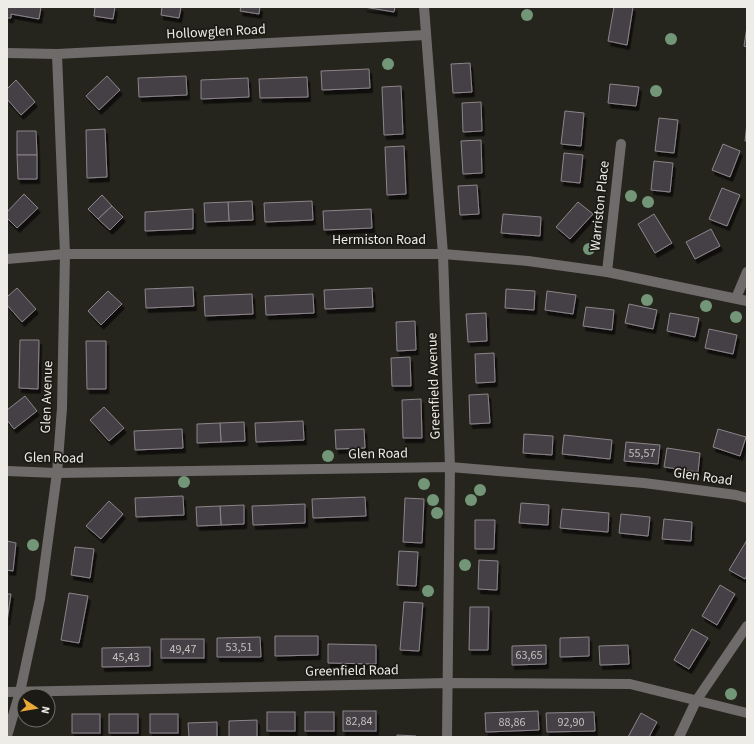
<svg xmlns="http://www.w3.org/2000/svg" width="754" height="744" font-family="'Source Sans 3',sans-serif">
  <style>
    .building { fill: #453f44; stroke: #8c858b; filter: url(#shadow) }
    .lines { fill: none; stroke-linecap: round; stroke-linejoin: round }
    .minor { stroke: #6f6b6a; stroke-width: 10 }
    .tertiary { stroke: #6f6b6a; stroke-width: 10 }
    .tree { fill: #749678 }
    .labels { text-anchor: middle; dominant-baseline: central; stroke-width: 3.5; stroke-linejoin: round; paint-order: stroke }
    .number-label { font-size: 12px; fill: #c3c1be }
    .street-label { font-size: 14px; fill: #edece7; stroke: #1c1a14 }
  </style>
  <defs>
    <filter id="shadow"><feDropShadow dx="2.5" dy="4.5" stdDeviation="0" flood-color="#0009"/></filter>
  </defs>
  <rect width="100%" height="100%" fill="#25241d"/>
  <!-- building -->
  <g class="building">
    <polygon points="7,7 41,7 39,19 11,14 11,18 7,18"/>
    <polygon points="95,7 115,7 113,19 94,16"/>
    <polygon points="162,7 181,7 179,18 161,15"/>
    <polygon points="241,7 260,7 259,14 240,11"/>
    <polygon points="364,7 395,7 394,12"/>
    <polygon points="614,7 633,7 627,45 608,41"/>
    <polygon points="747,27 747,47 744,46"/>
    <polygon points="470,63 472,92 453,93 451,64"/>
    <polygon points="369,69 370,88 322,90 321,71"/>
    <polygon points="107,76 120,90 99,110 86,96"/>
    <polygon points="186,76 187,95 139,97 138,78"/>
    <polygon points="307,77 308,97 260,98 259,79"/>
    <polygon points="248,78 249,97 201,99 201,80"/>
    <polygon points="16,80 35,102 21,115 7,99 7,89"/>
    <polygon points="610,84 639,87 636,106 608,103"/>
    <polygon points="401,86 403,134 384,135 382,87"/>
    <polygon points="481,102 482,131 463,132 462,103"/>
    <polygon points="565,111 584,113 581,146 561,144"/>
    <polygon points="659,118 678,120 674,153 655,151"/>
    <polygon points="747,123 747,141 745,141"/>
    <polygon points="105,129 107,177 87,178 86,130"/>
    <polygon points="17,131 36,131 37,155 17,155"/>
    <polygon points="481,140 482,173 463,174 461,141"/>
    <polygon points="723,144 740,151 730,177 712,170"/>
    <polygon points="404,146 406,194 387,195 385,147"/>
    <polygon points="564,153 583,155 580,183 561,181"/>
    <polygon points="17,155 37,155 37,179 18,179"/>
    <polygon points="654,161 673,163 670,192 651,190"/>
    <polygon points="477,185 479,214 460,215 458,186"/>
    <polygon points="722,188 740,195 727,226 709,219"/>
    <polygon points="24,194 38,208 17,228 7,218 7,212"/>
    <polygon points="102,195 112,206 98,219 88,209"/>
    <polygon points="252,201 253,220 229,221 228,202"/>
    <polygon points="312,201 313,220 265,222 264,203"/>
    <polygon points="228,202 229,221 205,222 204,203"/>
    <polygon points="578,202 593,214 570,239 556,227"/>
    <polygon points="112,206 123,217 110,230 98,219"/>
    <polygon points="193,209 193,229 145,231 145,212"/>
    <polygon points="371,209 372,228 324,230 323,211"/>
    <polygon points="503,214 541,217 540,236 501,233"/>
    <polygon points="654,214 672,243 655,253 638,224"/>
    <polygon points="711,229 720,246 695,259 686,242"/>
    <polygon points="193,287 194,306 146,308 145,289"/>
    <polygon points="17,288 36,309 22,322 7,305 7,297"/>
    <polygon points="372,288 373,307 325,309 324,290"/>
    <polygon points="506,289 535,291 534,310 505,308"/>
    <polygon points="108,291 122,304 101,325 88,311"/>
    <polygon points="547,291 576,295 573,314 545,310"/>
    <polygon points="252,294 253,314 205,316 204,296"/>
    <polygon points="313,294 314,313 266,315 265,296"/>
    <polygon points="629,304 657,310 653,329 625,323"/>
    <polygon points="586,307 614,310 612,330 583,326"/>
    <polygon points="486,313 487,341 468,342 466,314"/>
    <polygon points="670,313 699,318 695,337 667,331"/>
    <polygon points="415,321 416,350 397,351 396,322"/>
    <polygon points="709,329 737,335 733,354 705,348"/>
    <polygon points="20,340 39,340 38,389 19,388"/>
    <polygon points="86,341 106,341 106,389 87,389"/>
    <polygon points="494,353 495,382 476,383 475,354"/>
    <polygon points="410,357 411,386 392,386 391,358"/>
    <polygon points="488,394 490,423 470,424 469,395"/>
    <polygon points="25,396 37,411 14,429 7,420 7,410"/>
    <polygon points="421,399 422,438 403,438 402,400"/>
    <polygon points="104,407 124,428 109,441 90,420"/>
    <polygon points="303,421 304,440 256,442 255,423"/>
    <polygon points="244,422 245,441 221,442 220,423"/>
    <polygon points="220,423 221,442 197,443 197,424"/>
    <polygon points="182,429 183,448 135,450 134,431"/>
    <polygon points="364,429 365,448 336,449 335,430"/>
    <polygon points="718,429 746,437 740,456 713,447"/>
    <polygon points="524,434 553,436 552,455 523,453"/>
    <polygon points="564,435 612,440 610,459 562,454"/>
    <polygon points="626,442 660,445 658,464 624,461"/>
    <polygon points="667,448 700,453 698,472 664,467"/>
    <polygon points="183,496 184,515 136,517 135,498"/>
    <polygon points="365,497 366,516 313,518 312,499"/>
    <polygon points="405,498 424,499 422,543 403,542"/>
    <polygon points="109,501 123,514 101,539 86,526"/>
    <polygon points="521,503 549,505 548,525 519,523"/>
    <polygon points="305,504 305,523 253,525 252,506"/>
    <polygon points="244,505 244,524 221,525 220,506"/>
    <polygon points="220,506 221,525 197,526 196,507"/>
    <polygon points="562,509 609,513 608,532 560,528"/>
    <polygon points="621,514 650,517 648,536 619,533"/>
    <polygon points="664,519 692,522 691,541 662,539"/>
    <polygon points="475,520 495,520 494,549 475,549"/>
    <polygon points="747,540 747,575 745,579 729,570"/>
    <polygon points="7,541 16,543 13,571 7,570"/>
    <polygon points="75,547 94,549 90,578 71,575"/>
    <polygon points="399,551 418,552 416,586 397,585"/>
    <polygon points="479,560 498,561 497,590 478,589"/>
    <polygon points="720,585 735,594 717,625 702,616"/>
    <polygon points="69,593 88,596 79,643 61,640"/>
    <polygon points="7,594 11,594 7,621"/>
    <polygon points="404,602 423,603 419,651 400,650"/>
    <polygon points="470,607 489,607 488,650 469,650"/>
    <polygon points="692,629 708,638 689,669 674,660"/>
    <polygon points="275,636 318,636 318,655 275,656"/>
    <polygon points="260,637 261,657 217,657 217,638"/>
    <polygon points="589,637 589,656 560,657 560,638"/>
    <rect x="161" y="639" width="43" height="19"/>
    <polygon points="328,644 376,645 376,664 328,663"/>
    <polygon points="546,645 546,664 512,665 512,646"/>
    <polygon points="628,645 629,664 600,665 599,646"/>
    <polygon points="150,647 150,666 102,667 102,648"/>
    <rect x="343" y="711" width="33" height="20"/>
    <polygon points="538,711 539,730 486,732 485,713"/>
    <rect x="267" y="712" width="28" height="19"/>
    <rect x="305" y="712" width="29" height="19"/>
    <polygon points="594,712 595,731 547,732 546,713"/>
    <polygon points="641,713 657,722 649,737 628,737"/>
    <rect x="72" y="714" width="28" height="19"/>
    <rect x="109" y="714" width="29" height="19"/>
    <rect x="150" y="714" width="28" height="19"/>
    <polygon points="257,720 257,737 229,737 229,721"/>
    <polygon points="217,722 217,737 189,737 188,723"/>
    <polygon points="397,735 416,736 416,737 397,737"/>
  </g>
  <g class="lines">
    <!-- minor -->
    <g class="minor">
      <polyline points="424,7 443,254 450,467 447,737"/>
      <polyline points="7,53 57,54 426,35"/>
      <polyline points="7,259 65,254 443,254 528,261 607,272 747,301"/>
      <polyline points="607,272 621,144"/>
      <polyline points="736,298 747,272"/>
      <polyline points="7,471 57,473 450,467 644,483 736,495 747,498"/>
      <polyline points="7,692 448,683 630,684 747,713"/>
      <polyline points="7,736 20,692 40,599 57,473 62,408 65,254 57,54"/>
    </g>
    <!-- tertiary -->
    <polyline class="tertiary" points="679,737 696,701 747,626"/>
  </g>
  <!-- trees -->
  <g class="tree">
    <circle cx="527" cy="15" r="6"/>
    <circle cx="671" cy="39" r="6"/>
    <circle cx="388" cy="64" r="6"/>
    <circle cx="656" cy="91" r="6"/>
    <circle cx="631" cy="196" r="6"/>
    <circle cx="648" cy="202" r="6"/>
    <circle cx="589" cy="249" r="6"/>
    <circle cx="647" cy="300" r="6"/>
    <circle cx="706" cy="306" r="6"/>
    <circle cx="736" cy="317" r="6"/>
    <circle cx="328" cy="456" r="6"/>
    <circle cx="184" cy="482" r="6"/>
    <circle cx="424" cy="484" r="6"/>
    <circle cx="480" cy="490" r="6"/>
    <circle cx="433" cy="500" r="6"/>
    <circle cx="471" cy="500" r="6"/>
    <circle cx="437" cy="513" r="6"/>
    <circle cx="33" cy="545" r="6"/>
    <circle cx="465" cy="565" r="6"/>
    <circle cx="428" cy="591" r="6"/>
    <circle cx="731" cy="694" r="6"/>
  </g>
  <g class="labels">
    <!-- number labels -->
    <g class="number-label">
      <text x="642" y="453">55,57</text>
      <text x="239" y="647">53,51</text>
      <text x="183" y="649">49,47</text>
      <text x="529" y="655">63,65</text>
      <text x="126" y="657">45,43</text>
      <text x="359" y="721">82,84</text>
      <text x="512" y="722">88,86</text>
      <text x="571" y="722">92,90</text>
    </g>
    <!-- street labels -->
    <g class="street-label">
      <text transform="translate(216 32) rotate(-3)">Hollowglen Road</text>
      <text transform="translate(600 206) rotate(-84)">Warriston Place</text>
      <text x="379" y="240">Hermiston Road</text>
      <text transform="translate(434 386) rotate(-92)">Greenfield Avenue</text>
      <text transform="translate(47 397) rotate(-88)">Glen Avenue</text>
      <text transform="translate(378 454) rotate(-1)">Glen Road</text>
      <text transform="translate(54 458) rotate(1)">Glen Road</text>
      <text transform="translate(703 477) rotate(8)">Glen Road</text>
      <text transform="translate(352 671) rotate(-1)">Greenfield Road</text>
    </g>
  </g>
  <!-- border -->
  <rect width="754" height="744" fill="none" stroke="#edece7" stroke-width="16"/>
  <!-- north arrow -->
  <g transform="translate(36 708) rotate(102)"><circle r="19" fill="#1c1a14" stroke="#706e68"/>
  <path d="M0-3L7 15L0 10L-7 15Z" fill="#e9aa38"/>
  <text y="-6" font-size="11" font-weight="bold" text-anchor="middle" fill="#edece7">N</text>
  </g>
</svg>
